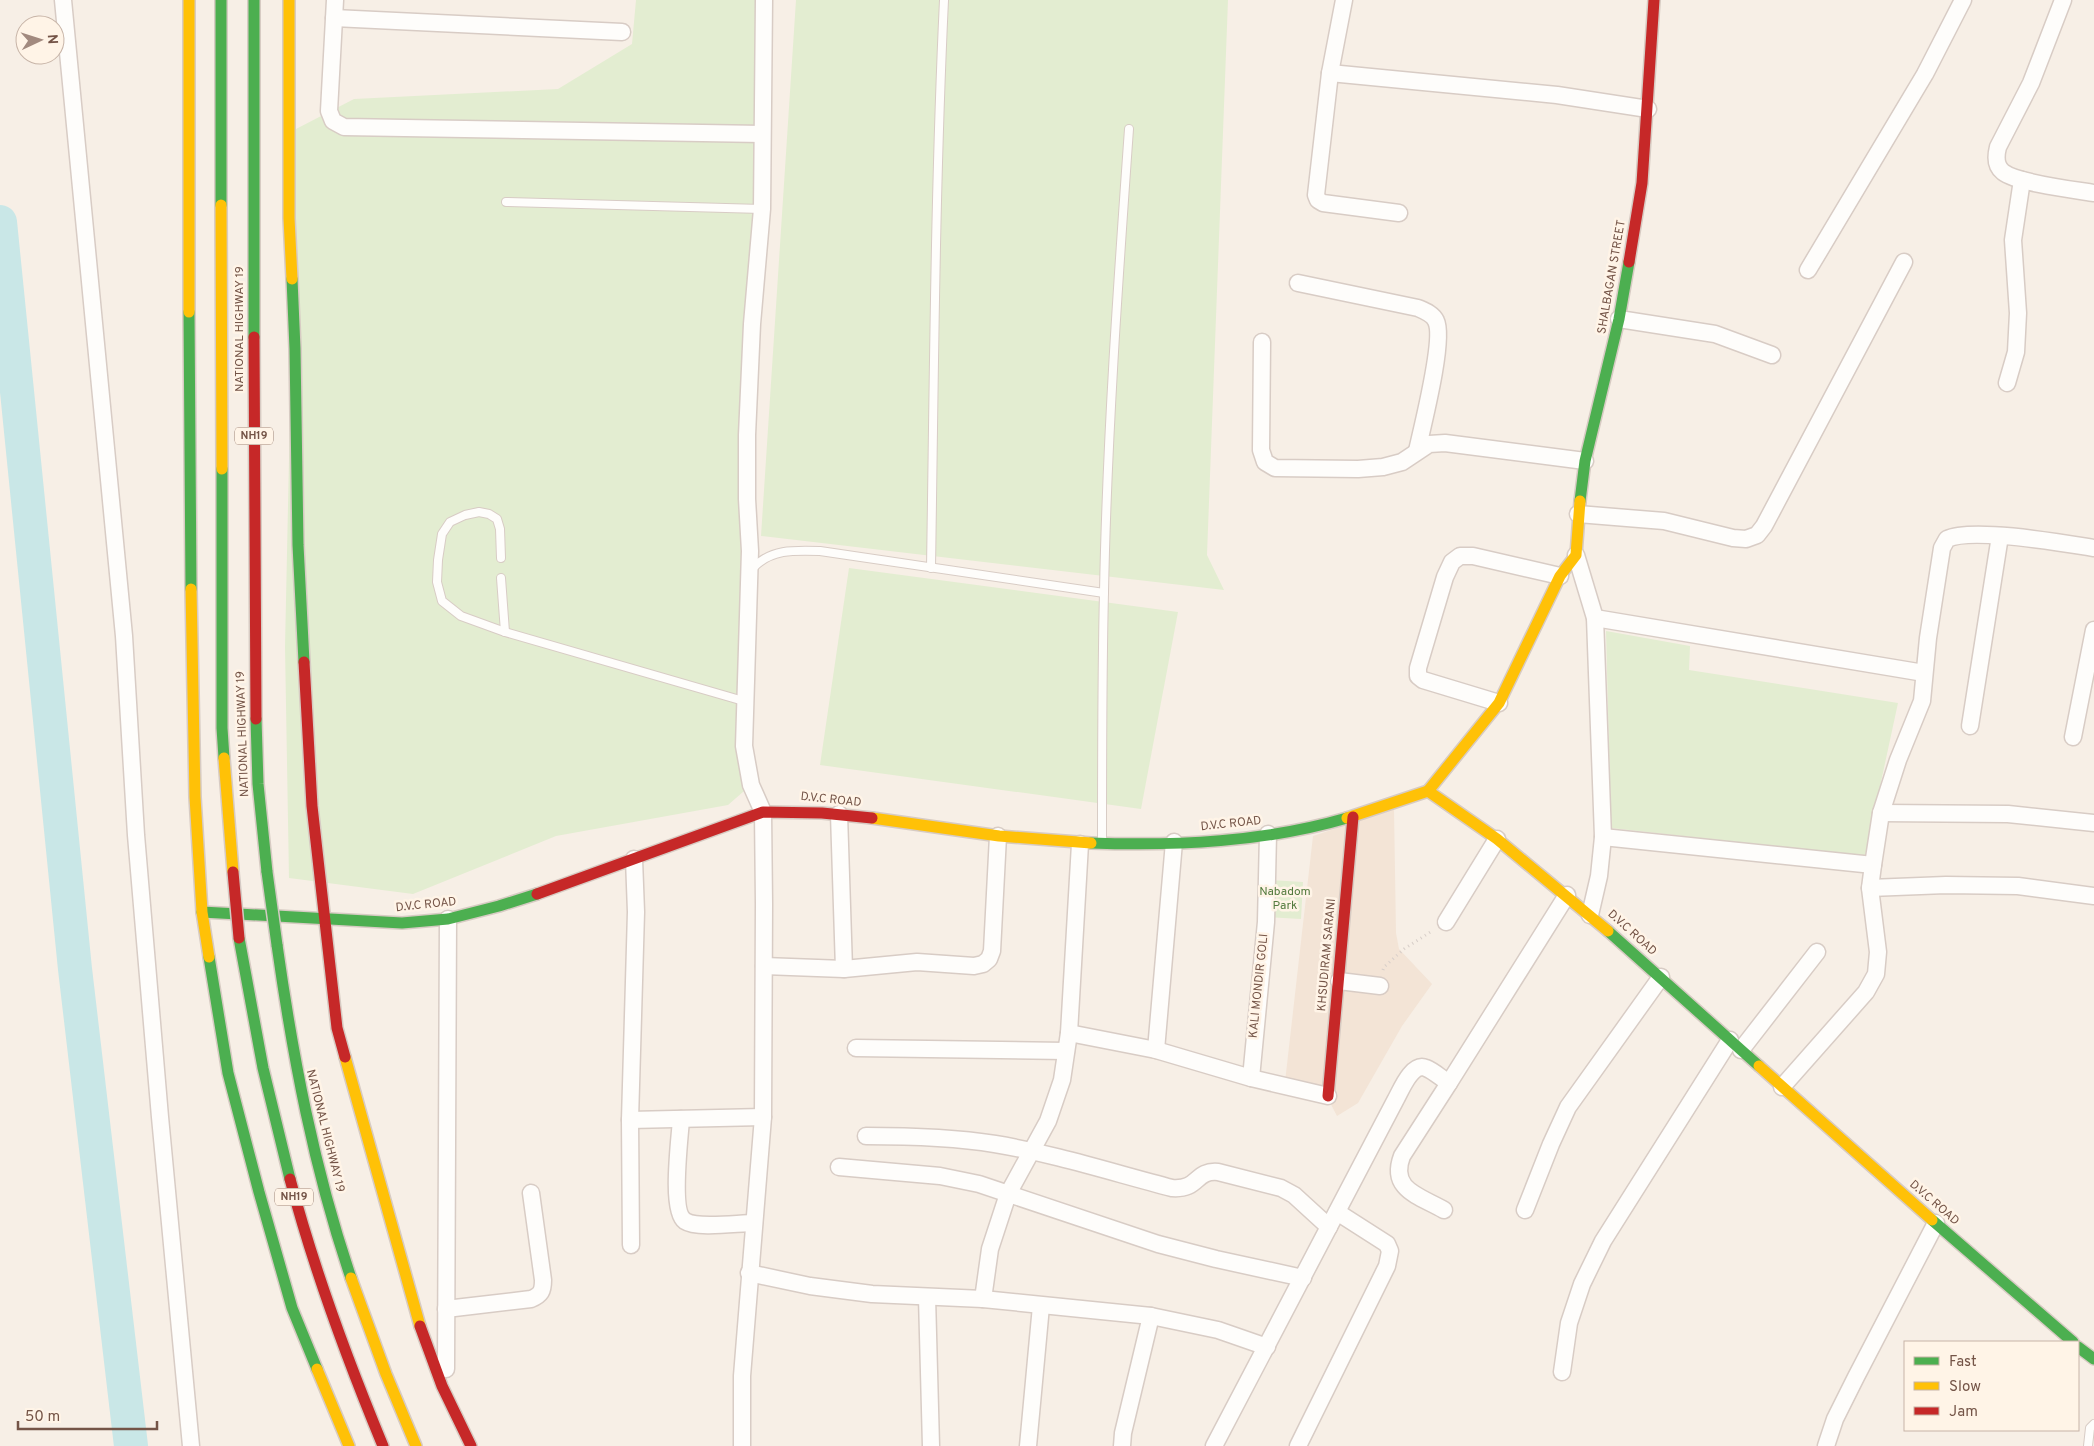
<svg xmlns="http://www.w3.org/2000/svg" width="2094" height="1446" font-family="Overpass,sans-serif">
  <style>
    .residential { fill: #f3e4d6 }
    .green { fill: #e3edd1 }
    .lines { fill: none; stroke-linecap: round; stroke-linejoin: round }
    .river { stroke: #c9e7e7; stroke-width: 34 }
    .lane-casing { stroke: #d8ccc5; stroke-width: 10 }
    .street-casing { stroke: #d8ccc5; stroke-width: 19 }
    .fast-casing { stroke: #d7cbc3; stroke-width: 14 }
    .slow-casing { stroke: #d7cbc3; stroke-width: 14 }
    .jam-casing { stroke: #d7cbc3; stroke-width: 14 }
    .path { stroke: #d7cec9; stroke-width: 3; stroke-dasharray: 1 4; stroke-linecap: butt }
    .lane { stroke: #fefdfb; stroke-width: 8 }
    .street { stroke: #fefdfb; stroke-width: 16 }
    .fast { stroke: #4caf50; stroke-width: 11 }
    .slow { stroke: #ffc107; stroke-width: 11 }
    .jam { stroke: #c62828; stroke-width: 11 }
    .fast-bridge-casing { stroke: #d5cac4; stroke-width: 14; stroke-linecap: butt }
    .jam-bridge-casing { stroke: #d5cac4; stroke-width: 14; stroke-linecap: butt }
    .fast-bridge { stroke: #4caf50; stroke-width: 11 }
    .jam-bridge { stroke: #c62828; stroke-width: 11 }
    .labels { text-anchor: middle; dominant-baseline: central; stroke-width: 5; stroke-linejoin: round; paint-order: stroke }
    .shield { fill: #fff4e7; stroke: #9e8477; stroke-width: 1 }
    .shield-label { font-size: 11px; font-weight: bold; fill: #745447 }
    .street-label { font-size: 12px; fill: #745447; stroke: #fff4e7 }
    .park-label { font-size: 12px; fill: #547b3f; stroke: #fff4e7 }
  </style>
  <rect width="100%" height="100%" fill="#f7efe6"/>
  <!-- residential -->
  <polygon class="residential" points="1394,809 1396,933 1399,949 1432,984 1402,1026 1358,1103 1337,1116 1324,1091 1285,1082 1313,836"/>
  <!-- green -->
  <g class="green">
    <polygon points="636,0 765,0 742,436 751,785 728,805 556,836 413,894 289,878 285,647 296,129 354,99 558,89 632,44"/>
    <polygon points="796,0 1228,0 1207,555 1224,590 761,536"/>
    <polygon points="849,568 1178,612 1141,809 820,765"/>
    <polygon points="1606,631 1690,646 1689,670 1898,703 1865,856 1611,828"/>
    <polygon points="1268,880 1303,882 1301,919 1266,917"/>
  </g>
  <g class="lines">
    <!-- river -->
    <polyline class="river" points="0,222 75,969 131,1446"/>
    <defs>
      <g id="lane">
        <polyline points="506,202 762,209"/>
        <polyline points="501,558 500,529 497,519 489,514 479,512 465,515 450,522 442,534 438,560 437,582 442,601 461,616 505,632 747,702"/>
        <path d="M931 568C934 379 935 189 944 0"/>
        <path d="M752 569C770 549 794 550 820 551L1104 593"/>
        <polyline points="501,578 505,632"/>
        <path d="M1102 841C1102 758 1102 675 1104 592 1107 438 1118 283 1129 129"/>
        <polyline points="2088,1446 2090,1428 2094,1424"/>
      </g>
      <g id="street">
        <polyline points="63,0 124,636 136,835 160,1117 191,1446"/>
        <polyline points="335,0 329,111 333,121 344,127 762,134"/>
        <polyline points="1344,0 1330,73 1316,195 1318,200 1323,203 1399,213"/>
        <path d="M2063 0 2031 83 1998 147C1996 155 1995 166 2003 172 2017 183 2075 190 2094 193"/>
        <polyline points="334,18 622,32"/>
        <polyline points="1330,73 1557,95 1648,109"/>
        <polyline points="1808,270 1925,74 1963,0"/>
        <path d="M1298 283 1418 308C1425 311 1433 314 1436 321 1445 339 1422 428 1417 451"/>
        <polyline points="1619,319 1715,334 1772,355"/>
        <polyline points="1262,342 1261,450 1265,462 1275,468 1358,469 1383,467 1402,462 1429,444 1445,443 1585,461"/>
        <polyline points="2007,383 2016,352 2018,313 2013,240 2022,180"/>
        <polyline points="1578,514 1664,521 1733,538 1746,539 1757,535 1764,526 1904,262"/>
        <polyline points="1576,555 1595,618 1603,837 1599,876 1590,915"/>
        <polyline points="1595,618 1924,673"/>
        <polyline points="1499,703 1423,680 1418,676 1418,668 1445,577 1452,562 1460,556 1473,556 1560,576"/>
        <polyline points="1970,726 2000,536"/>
        <polyline points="2073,737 2094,630"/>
        <polyline points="1881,813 2008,814 2094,823"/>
        <polyline points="839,814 844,969"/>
        <path d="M1603 837 1873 865 1881 813 1898 760 1922 701 1928 638 1942 548 1947 539C1972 527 2063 543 2094 548"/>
        <polyline points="1870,888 1946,885 2018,886 2094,896"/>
        <polyline points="1446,922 1497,839"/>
        <polyline points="764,966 844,969 917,962 974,966 983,964 989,959 992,951 998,836"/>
        <polyline points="1339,981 1380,986"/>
        <polyline points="1069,1033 1156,1050 1251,1078 1328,1096"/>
        <polyline points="856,1048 1066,1051"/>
        <polyline points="1156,1050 1174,842"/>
        <polyline points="1741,1050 1817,952"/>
        <polyline points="1251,1078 1266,922 1268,834"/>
        <polyline points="1782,1087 1866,992 1876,974 1878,952 1870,888 1873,865"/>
        <path d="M681 1119C680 1137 670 1211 685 1221 697 1229 738 1223 754 1223"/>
        <polyline points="630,1120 763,1117"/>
        <path d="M866 1136C909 1136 952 1137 995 1144 1055 1154 1114 1173 1172 1188 1200 1190 1194 1170 1218 1172L1281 1188 1294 1195 1329 1227"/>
        <polyline points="839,1167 940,1176 979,1184 1158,1244 1216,1259 1303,1278"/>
        <path d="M1444 1210C1420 1196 1389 1190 1402 1156L1449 1083"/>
        <polyline points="1525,1210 1551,1144 1568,1107 1661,977"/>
        <polyline points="631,1245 630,1120 636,912 634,859"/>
        <polyline points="749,1273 810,1286 872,1294 983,1299 1151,1316 1218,1330 1267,1347"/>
        <polyline points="927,1297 931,1446"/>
        <polyline points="983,1299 990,1249 1008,1194 1048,1121 1062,1080 1069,1033 1080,844"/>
        <path d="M446 1309 531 1299C541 1295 543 1291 543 1280L531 1193"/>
        <polyline points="446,1369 448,919"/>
        <polyline points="1562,1372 1569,1323 1582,1284 1603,1241 1730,1040"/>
        <polyline points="742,1446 742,1376 763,1117 764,904 763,812 751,785 744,746 750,551 747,499 747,435 752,324 762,209 764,0"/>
        <polyline points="1028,1446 1041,1306"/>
        <polyline points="1122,1446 1123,1433 1151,1316"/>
        <path d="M1214 1446 1396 1099C1401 1090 1412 1062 1426 1068 1434 1071 1442 1079 1449 1083L1567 895"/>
        <polyline points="1298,1446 1387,1266 1390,1251 1387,1244 1337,1212"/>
        <polyline points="1826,1446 1835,1419 1856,1377 1936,1223"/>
      </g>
      <g id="fast">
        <polyline points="221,0 221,205"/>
        <polyline points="254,0 254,337"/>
        <polyline points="292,279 295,349 298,545 304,662"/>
        <polyline points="189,312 191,589"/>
        <polyline points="222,469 222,728 224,758"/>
        <polyline points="1580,501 1585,461 1619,319 1629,262"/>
        <polyline points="256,719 258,784 267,872"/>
        <path d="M1091 843C1177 846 1265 842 1347 818"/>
        <polyline points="202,912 402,923 448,919 499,906 537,894"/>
        <polyline points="1608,931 1759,1066"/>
        <polyline points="239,938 263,1068 290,1179"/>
        <path d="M277 945C293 1058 314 1169 351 1278"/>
        <polyline points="209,957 228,1073 259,1192 292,1308 317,1369"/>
        <polyline points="1932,1220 2073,1342"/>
        <polyline points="2078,1347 2094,1359"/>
      </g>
      <g id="slow">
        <polyline points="289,0 289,218 292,279"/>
        <polyline points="221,205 222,469"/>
        <polyline points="189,312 189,0"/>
        <polyline points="191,589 195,797 202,912 209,957"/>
        <polyline points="224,758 233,872"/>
        <polyline points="1428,791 1499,703 1560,576 1576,555 1580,501"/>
        <polyline points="872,818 999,836 1091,843"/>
        <polyline points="1347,818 1428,791 1497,839 1608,931"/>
        <polyline points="345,1057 420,1326"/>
        <polyline points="1759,1066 1932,1220"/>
        <polyline points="351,1278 386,1374 416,1446"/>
        <polyline points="317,1369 349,1446"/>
      </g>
      <g id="jam">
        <polyline points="1629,262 1642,183 1654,0"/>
        <polyline points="254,337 256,719"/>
        <polyline points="304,662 312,806 337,1028 345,1057"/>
        <polyline points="537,894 763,812 822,813 872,818"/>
        <polyline points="1328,1096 1353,817"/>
        <path d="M290 1179C314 1270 347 1359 383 1446"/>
        <polyline points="420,1326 442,1386 471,1446"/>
      </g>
    </defs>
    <!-- lane casing -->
    <use href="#lane" class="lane-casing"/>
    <!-- street casing -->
    <use href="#street" class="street-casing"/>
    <!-- fast casing -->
    <use href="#fast" class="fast-casing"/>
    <!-- slow casing -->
    <use href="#slow" class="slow-casing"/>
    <!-- jam casing -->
    <use href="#jam" class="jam-casing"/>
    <!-- path -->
    <polyline class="path" points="1383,970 1384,967 1404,949 1432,931"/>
    <!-- lane -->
    <use href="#lane" class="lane"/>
    <!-- street -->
    <use href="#street" class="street"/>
    <!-- fast -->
    <use href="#fast" class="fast"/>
    <!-- slow -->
    <use href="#slow" class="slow"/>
    <!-- jam -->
    <use href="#jam" class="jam"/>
    <defs>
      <polyline id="fast-bridge" points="267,872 277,945"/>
      <polyline id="jam-bridge" points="233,872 239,938"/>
    </defs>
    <!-- fast-bridge casing -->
    <use href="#fast-bridge" class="fast-bridge-casing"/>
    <!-- jam-bridge casing -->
    <use href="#jam-bridge" class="jam-bridge-casing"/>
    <!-- fast-bridge -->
    <use href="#fast-bridge" class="fast-bridge"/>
    <!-- jam-bridge -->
    <use href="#jam-bridge" class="jam-bridge"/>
  </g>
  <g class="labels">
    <!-- shield labels -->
    <g class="shield">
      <rect x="235" y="427.5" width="38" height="17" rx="4"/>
      <rect x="275" y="1188.5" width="38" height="17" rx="4"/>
    </g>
    <g class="shield-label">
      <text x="254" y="436">NH19</text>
      <text x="294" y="1197">NH19</text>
    </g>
    <!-- street labels -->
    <g class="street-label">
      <text transform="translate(1612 277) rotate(-80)">SHALBAGAN STREET</text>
      <text transform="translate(240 329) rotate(-90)">NATIONAL HIGHWAY 19</text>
      <text transform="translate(243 734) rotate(-92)">NATIONAL HIGHWAY 19</text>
      <text transform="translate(831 800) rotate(6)">D.V.C ROAD</text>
      <text transform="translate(1231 824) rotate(-6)">D.V.C ROAD</text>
      <text transform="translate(426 905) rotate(-6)">D.V.C ROAD</text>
      <text transform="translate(1632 933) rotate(42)">D.V.C ROAD</text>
      <text transform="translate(1327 955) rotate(-85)">KHSUDIRAM SARANI</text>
      <text transform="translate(1259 986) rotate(-84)">KALI MONDIR GOLI</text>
      <text transform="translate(325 1131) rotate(76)">NATIONAL HIGHWAY 19</text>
      <text transform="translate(1934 1203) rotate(41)">D.V.C ROAD</text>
    </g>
    <!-- park labels -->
    <g class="park-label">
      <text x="1285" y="892">Nabadom<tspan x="1285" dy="14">Park</tspan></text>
    </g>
  </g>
  <!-- legend -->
  <rect x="1904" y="1341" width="175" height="90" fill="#fff4e7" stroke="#c7b4a7"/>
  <rect x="1914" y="1357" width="25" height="8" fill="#4caf50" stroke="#c7b4a7"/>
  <text x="1949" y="1366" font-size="15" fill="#745447">Fast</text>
  <rect x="1914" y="1382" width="25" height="8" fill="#ffc107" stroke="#c7b4a7"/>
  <text x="1949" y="1391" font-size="15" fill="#745447">Slow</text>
  <rect x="1914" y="1407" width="25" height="8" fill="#c62828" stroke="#c7b4a7"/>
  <text x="1949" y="1416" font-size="15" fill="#745447">Jam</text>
  <!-- north arrow -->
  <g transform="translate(40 40) rotate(86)"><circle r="24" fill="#fff4e7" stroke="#c7b4a7"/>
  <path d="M0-4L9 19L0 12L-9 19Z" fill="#a28a7f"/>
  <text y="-8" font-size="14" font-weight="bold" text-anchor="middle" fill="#745447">N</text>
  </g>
  <!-- scale -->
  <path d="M18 1421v8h139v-8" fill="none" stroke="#745447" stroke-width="2.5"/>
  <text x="25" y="1421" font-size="15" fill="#745447" stroke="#fff4e7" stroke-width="4" paint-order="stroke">50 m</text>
</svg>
